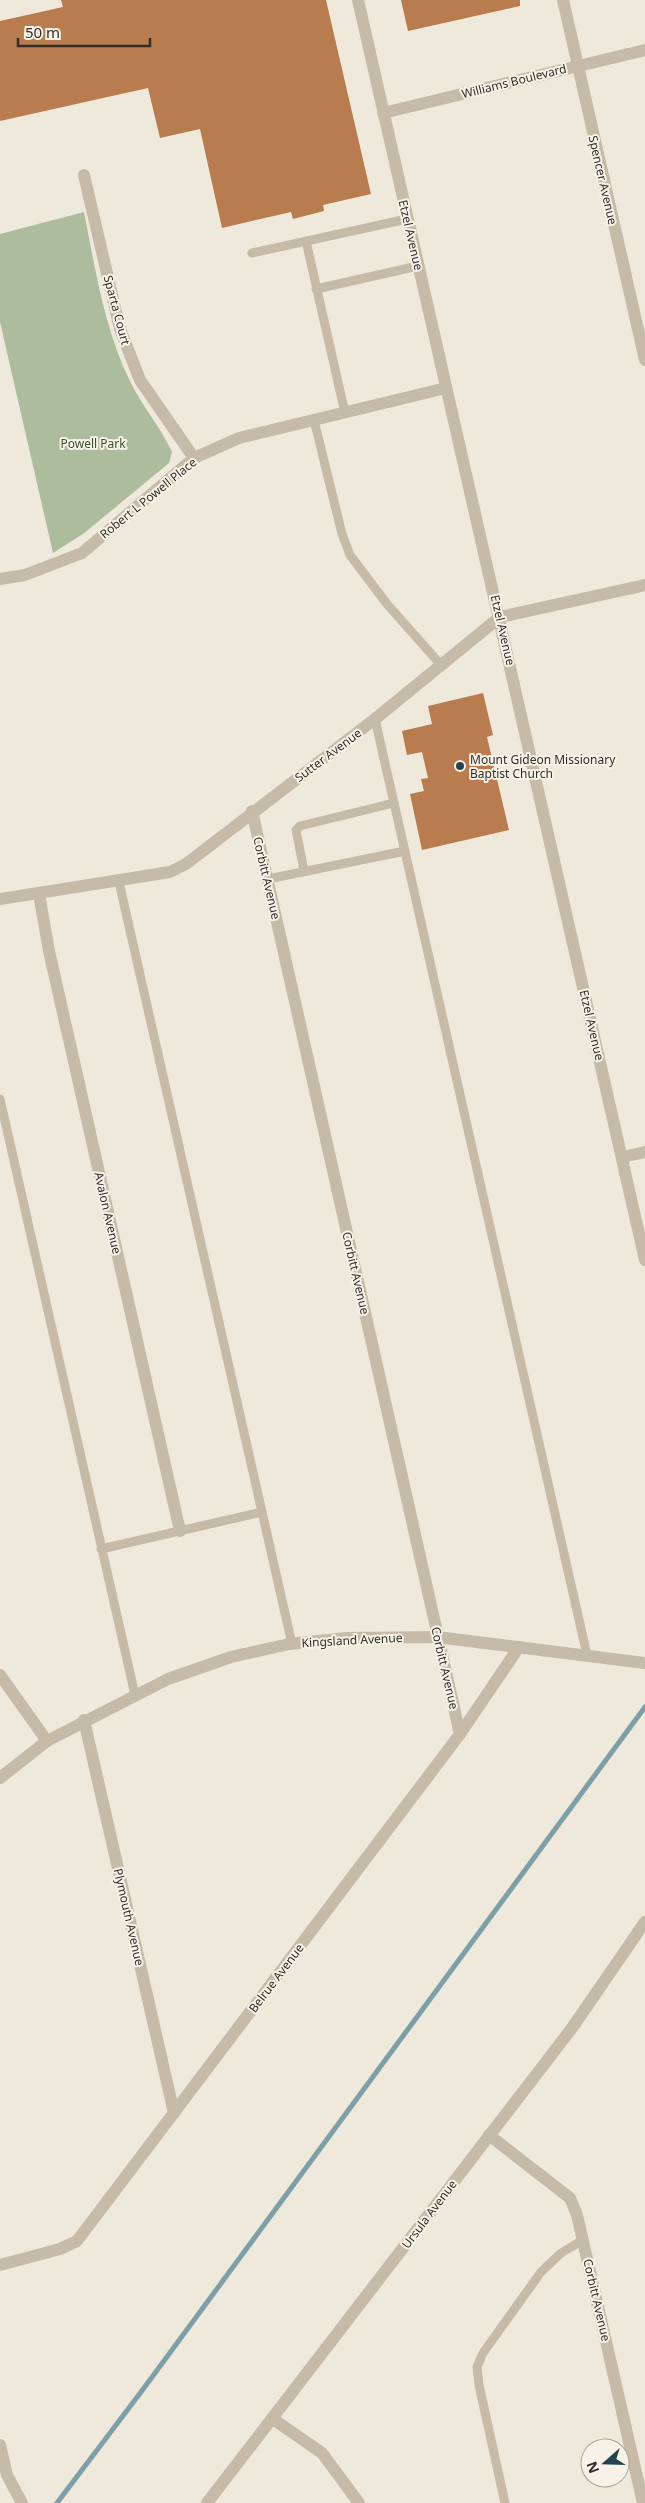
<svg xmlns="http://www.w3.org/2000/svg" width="645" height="2503" font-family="'Noto Sans',sans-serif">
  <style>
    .green { fill: #acbc9d }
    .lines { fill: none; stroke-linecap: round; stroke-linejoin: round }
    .stream { stroke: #7d9fa9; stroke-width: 5 }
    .building { fill: #b97c4e }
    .service { stroke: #c6bba8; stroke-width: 9 }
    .minor { stroke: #c6bba8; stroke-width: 12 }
    .tertiary { stroke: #c6bba8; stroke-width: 12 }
    .poi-dot { fill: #214550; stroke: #f7f2e7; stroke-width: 2 }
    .labels { text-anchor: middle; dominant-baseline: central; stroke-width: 4; stroke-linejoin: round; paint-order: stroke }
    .street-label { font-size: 12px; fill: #332d28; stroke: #f7f2e7 }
    .park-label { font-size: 12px; fill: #3d4f2e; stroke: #f7f2e7 }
    .poi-label { font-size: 12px; fill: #332d28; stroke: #f7f2e7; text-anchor: start }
  </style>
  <rect width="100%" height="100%" fill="#efe9db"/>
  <!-- green -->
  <path class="green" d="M84 212C95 268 104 327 129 379 141 405 160 426 172 452L169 463 83 534 53 553 0 322V234Z"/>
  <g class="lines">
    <!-- stream -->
    <polyline class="stream" points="57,2503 144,2388 645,1707"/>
  </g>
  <!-- building -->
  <g class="building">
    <polygon points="61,0 326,0 371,194 323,205 324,211 293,219 291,212 222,228 200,129 160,138 148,88 0,121 0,21 63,7"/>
    <polygon points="401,0 520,0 520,6 408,31"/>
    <polygon points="483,693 493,735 487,737 509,830 422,850 410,794 424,791 421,779 428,778 422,752 407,755 402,731 432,724 428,706"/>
  </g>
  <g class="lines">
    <!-- service -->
    <g class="service">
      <polyline points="306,241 345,413"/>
      <polyline points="252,253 407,219"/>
      <polyline points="316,289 418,266"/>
      <polyline points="314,420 342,534 350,555 387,604 441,665"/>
      <polyline points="375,719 587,1655"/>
      <polyline points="304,871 296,830 300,826 394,803"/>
      <polyline points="268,879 405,851"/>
      <polyline points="119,882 292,1644"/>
      <polyline points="0,1099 135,1695"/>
      <polyline points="101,1549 262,1512"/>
      <polyline points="505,2503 479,2385 477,2367 483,2353 541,2272 561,2253 583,2240"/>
    </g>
    <!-- minor -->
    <g class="minor">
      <polyline points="563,0 645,360"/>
      <polyline points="383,113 645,50"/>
      <polyline points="84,175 120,329 140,380 194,458"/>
      <polyline points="0,579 25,575 82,553 194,458 239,438 446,388"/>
      <polyline points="252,811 460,1734"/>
      <polyline points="39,894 49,951 180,1531"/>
      <polyline points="0,899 170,872 186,864 375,719 500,617 645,585"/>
      <polyline points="622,1157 645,1152"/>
      <polyline points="0,1675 47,1741"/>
      <polyline points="84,1720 174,2113"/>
      <polyline points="489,2135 570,2198 577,2215 643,2503"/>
      <polyline points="0,2265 60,2249 77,2241 460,1734 519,1647"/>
      <polyline points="273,2419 322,2453 359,2503"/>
      <polyline points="0,2445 7,2475 22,2503"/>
      <polyline points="207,2503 572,2028 645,1922"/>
    </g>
    <!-- tertiary -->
    <g class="tertiary">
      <polyline points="358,0 645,1260"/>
      <polyline points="0,1778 47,1741 168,1679 231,1657 289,1644 347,1638 437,1637 645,1663"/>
    </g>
  </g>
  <!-- markers -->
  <circle class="poi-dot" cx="460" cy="766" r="5"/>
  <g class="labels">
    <!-- street labels -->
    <g class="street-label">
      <text transform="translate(514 81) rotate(-14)">Williams Boulevard</text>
      <text transform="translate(603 180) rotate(77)">Spencer Avenue</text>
      <text transform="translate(411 235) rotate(77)">Etzel Avenue</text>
      <text transform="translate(117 310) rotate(75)">Sparta Court</text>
      <text transform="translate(148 498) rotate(-39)">Robert L Powell Place</text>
      <text transform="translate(503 630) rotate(77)">Etzel Avenue</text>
      <text transform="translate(328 755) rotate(-37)">Sutter Avenue</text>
      <text transform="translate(267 878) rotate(77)">Corbitt Avenue</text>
      <text transform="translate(592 1025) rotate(77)">Etzel Avenue</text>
      <text transform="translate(108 1213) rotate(77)">Avalon Avenue</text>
      <text transform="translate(356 1273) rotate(77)">Corbitt Avenue</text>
      <text transform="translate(352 1640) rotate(-3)">Kingsland Avenue</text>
      <text transform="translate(445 1668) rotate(77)">Corbitt Avenue</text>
      <text transform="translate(129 1917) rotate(77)">Plymouth Avenue</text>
      <text transform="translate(276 1978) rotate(-53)">Belrue Avenue</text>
      <text transform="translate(429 2214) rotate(-53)">Ursula Avenue</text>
      <text transform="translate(597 2300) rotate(77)">Corbitt Avenue</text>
    </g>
    <!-- park labels -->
    <g class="park-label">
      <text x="93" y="443">Powell Park</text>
    </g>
    <!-- poi labels -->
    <g class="poi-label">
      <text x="470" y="759">Mount Gideon Missionary<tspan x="470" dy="14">Baptist Church</tspan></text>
    </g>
  </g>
  <!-- north arrow -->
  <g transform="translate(605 2463) rotate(250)"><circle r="24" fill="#f7f2e7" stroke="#a9a39b"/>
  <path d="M0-4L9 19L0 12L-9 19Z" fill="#214550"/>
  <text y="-8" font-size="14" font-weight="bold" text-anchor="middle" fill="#332d28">N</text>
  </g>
  <!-- scale -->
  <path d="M18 38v8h132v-8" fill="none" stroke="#332d28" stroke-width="2.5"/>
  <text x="25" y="38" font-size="15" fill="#332d28" stroke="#f7f2e7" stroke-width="4" paint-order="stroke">50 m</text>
</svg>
